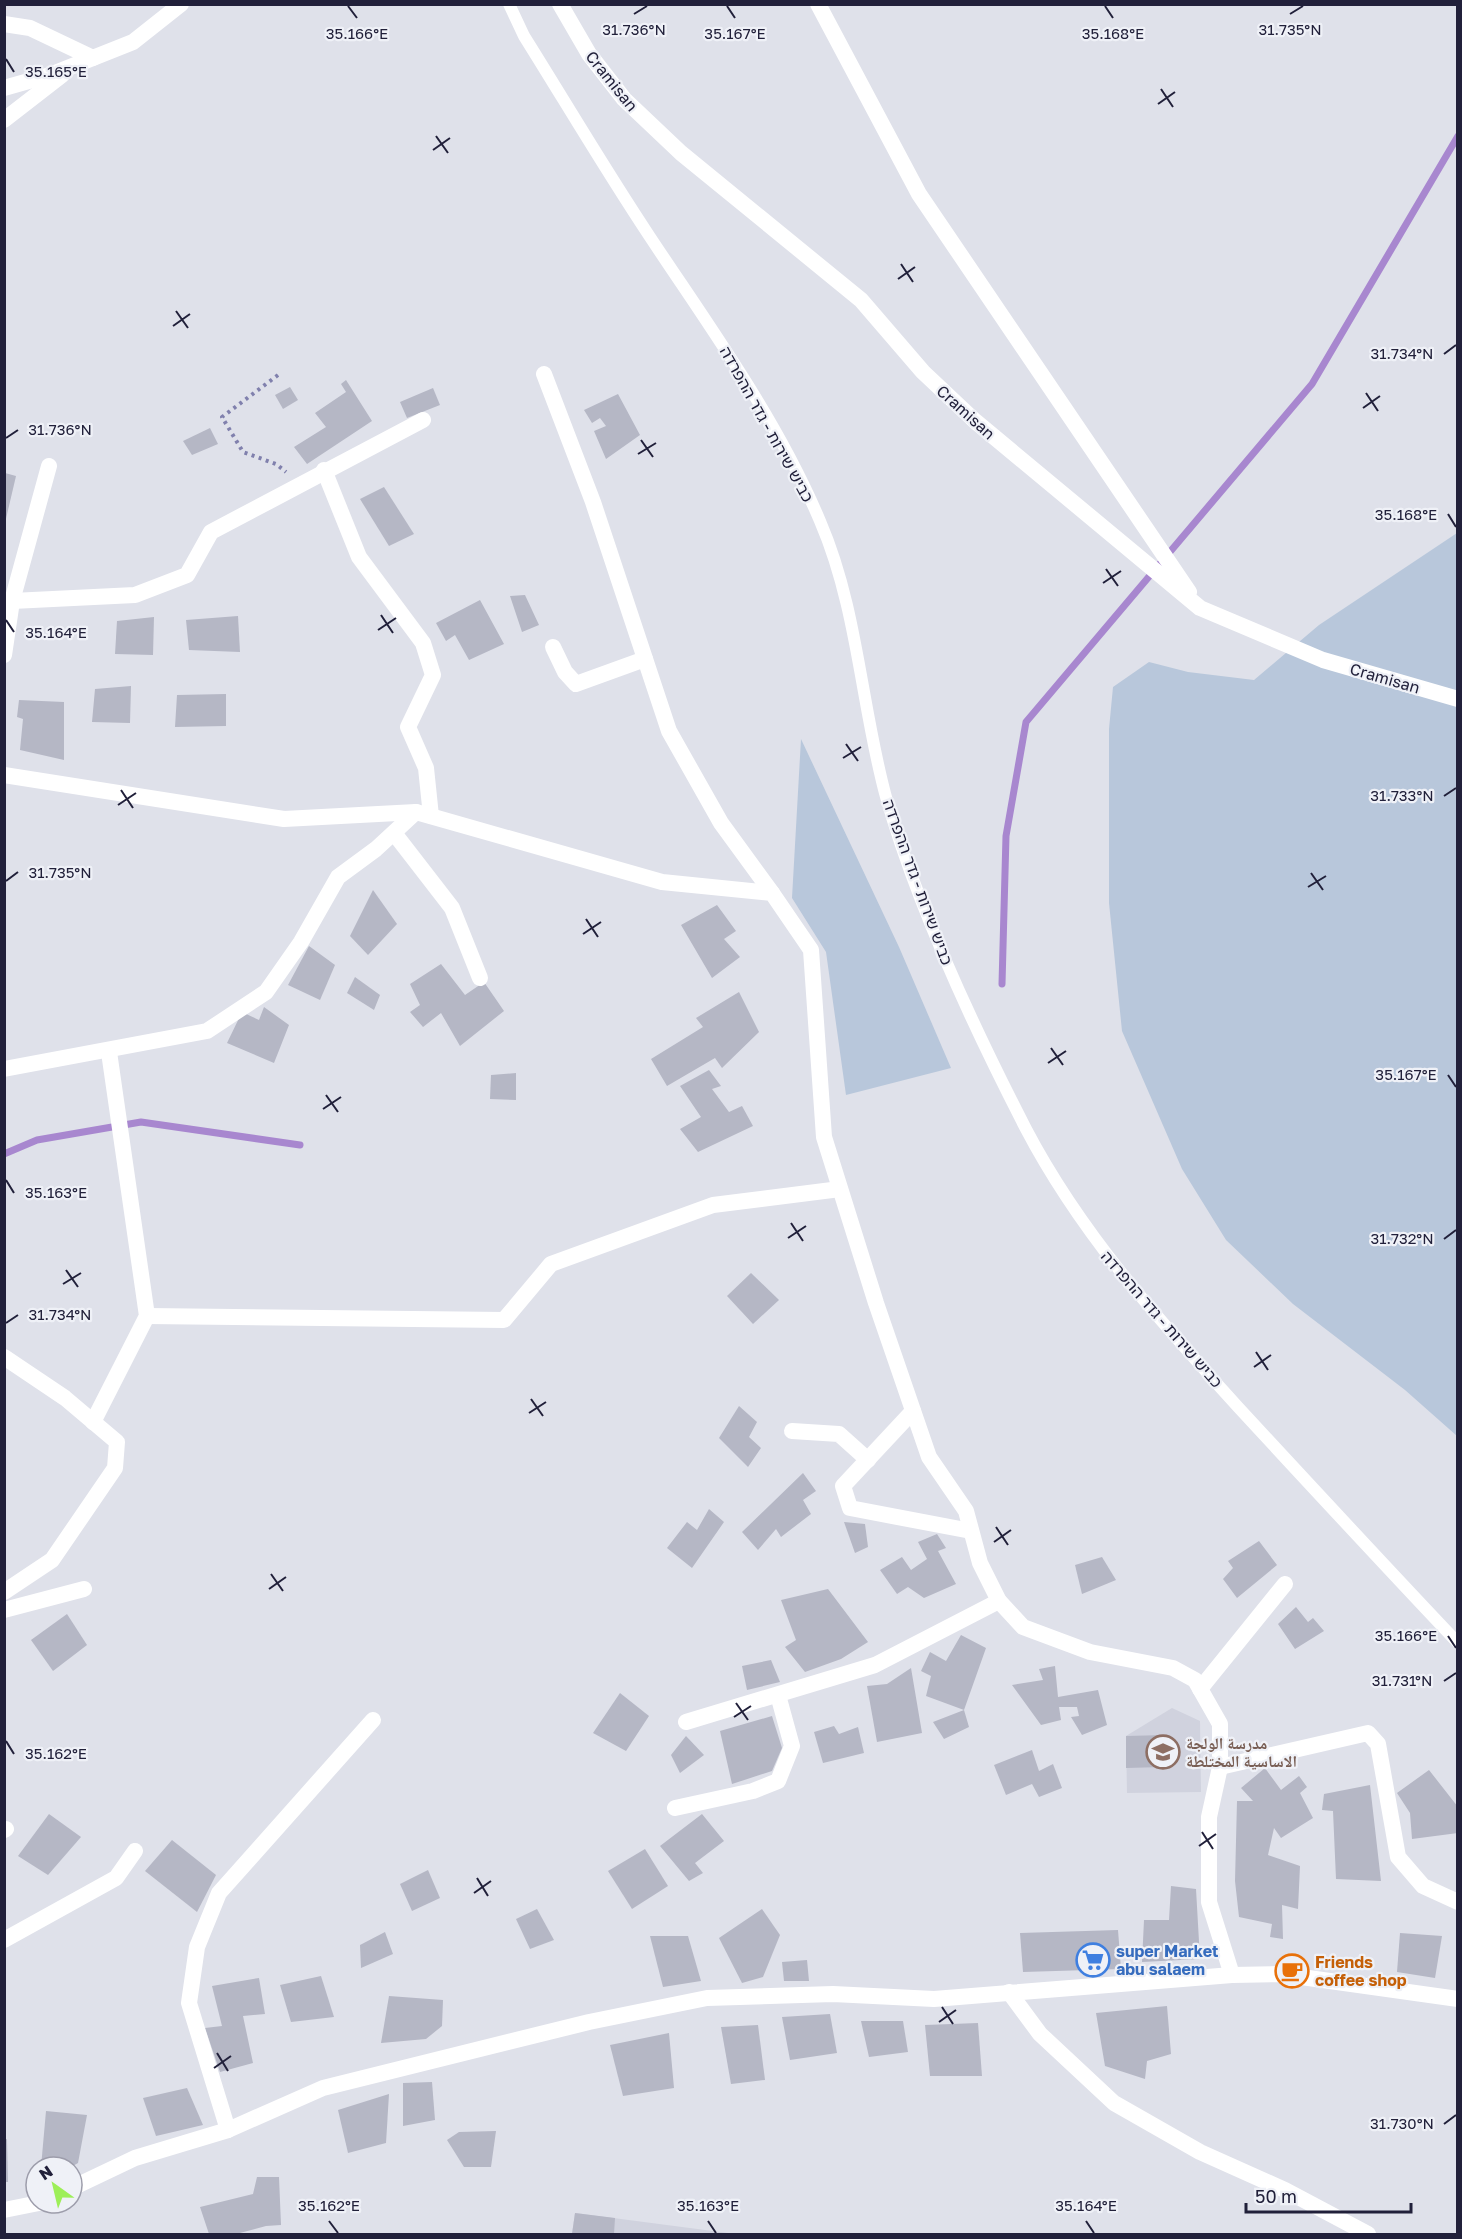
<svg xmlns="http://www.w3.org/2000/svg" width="1462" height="2239" font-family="'Golos Text','Noto Naskh Arabic','Noto Sans Hebrew',sans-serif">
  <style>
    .built { fill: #d0d2de }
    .green { fill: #b8c7db }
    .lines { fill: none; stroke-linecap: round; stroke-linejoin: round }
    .stream { stroke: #a887cf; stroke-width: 7 }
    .building { fill: #b5b7c5 }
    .path { stroke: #8080ad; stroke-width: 4; stroke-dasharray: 3 4.5; stroke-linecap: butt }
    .service { stroke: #fff; stroke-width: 12 }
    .minor { stroke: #fff; stroke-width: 16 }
    .tertiary { stroke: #fff; stroke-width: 16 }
    .ticks { fill: none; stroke: #21203a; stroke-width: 2 }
    .labels { text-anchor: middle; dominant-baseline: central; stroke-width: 4.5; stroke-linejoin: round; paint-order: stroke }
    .street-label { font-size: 16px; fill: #21203a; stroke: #eff1f7 }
    .education-label { font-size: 16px; font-weight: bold; fill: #785e54; stroke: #eff1f7; text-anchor: start }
    .shop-label { font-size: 16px; font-weight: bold; fill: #366cbe; stroke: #eff1f7; text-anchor: start }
    .food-label { font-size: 16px; font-weight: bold; fill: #c56008; stroke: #eff1f7; text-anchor: start }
    .ticks-label { font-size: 15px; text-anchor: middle; fill: #21203a; stroke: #eff1f7; stroke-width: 4.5; stroke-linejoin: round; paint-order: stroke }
  </style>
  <rect width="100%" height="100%" fill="#dfe1ea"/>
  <!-- built -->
  <g class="built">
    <polygon points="1172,1708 1200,1721 1201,1792 1127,1793 1126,1736"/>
    <polygon points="575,2213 728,2233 572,2234"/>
  </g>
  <!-- green -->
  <g class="green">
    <polygon points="1457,533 1457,1436 1405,1390 1293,1304 1226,1240 1182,1169 1122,1031 1109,903 1109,729 1113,687 1149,662 1188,672 1254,680 1319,625"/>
    <polygon points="801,739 899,947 951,1068 846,1095 826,952 792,898"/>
  </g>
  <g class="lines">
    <!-- stream -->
    <g class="stream">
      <polyline points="1002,984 1006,836 1026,722 1312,384 1458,136"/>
      <polyline points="4,1154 37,1140 141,1122 300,1145"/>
    </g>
  </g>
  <!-- building -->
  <g class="building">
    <polygon points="346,380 372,421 307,464 294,447 326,427 315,413 346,392 341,384"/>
    <polygon points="290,387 298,400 283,409 275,395"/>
    <polygon points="433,388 440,405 407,418 400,402"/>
    <polygon points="618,394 640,435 606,459 594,431 606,426 600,418 592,423 584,410"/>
    <polygon points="210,428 218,444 192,455 183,441"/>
    <polygon points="5,473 16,476 5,523"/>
    <polygon points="384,487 414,534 389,546 360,499"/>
    <polygon points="525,595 539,625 522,632 510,596"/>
    <polygon points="480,600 504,644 469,660 455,635 446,641 436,623"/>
    <polygon points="238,616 240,652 189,650 186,620"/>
    <polygon points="154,617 153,655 115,654 117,621"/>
    <polygon points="131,686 130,723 92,722 95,689"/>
    <polygon points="226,694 226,726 175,727 177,695"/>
    <polygon points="19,700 64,702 64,760 20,750 23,719 17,717"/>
    <polygon points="373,890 397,924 368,955 350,936"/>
    <polygon points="717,905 736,931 724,939 740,957 712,978 681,925"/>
    <polygon points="309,946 335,965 320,1000 288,985"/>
    <polygon points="441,964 465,995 484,982 504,1011 460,1046 441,1013 423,1027 410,1012 420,1005 410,984"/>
    <polygon points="355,977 380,995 374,1010 347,993"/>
    <polygon points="739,992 759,1032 722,1068 715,1058 667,1086 651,1059 703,1027 696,1018"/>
    <polygon points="264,1007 289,1025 274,1063 227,1043 242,1012 259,1020"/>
    <polygon points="709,1070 721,1086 712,1089 729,1112 742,1106 753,1126 698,1152 680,1129 701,1117 680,1086"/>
    <polygon points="516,1073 516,1100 490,1099 491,1075"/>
    <polygon points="751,1273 779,1300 753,1324 727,1296"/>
    <polygon points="739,1406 757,1422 749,1437 761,1448 748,1467 719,1438"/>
    <polygon points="803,1473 816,1491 803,1500 811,1514 781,1537 776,1529 758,1550 742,1532"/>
    <polygon points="709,1509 724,1522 692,1568 667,1548 687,1522 697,1530"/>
    <polygon points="844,1522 865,1524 868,1547 855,1553"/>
    <polygon points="937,1534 946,1548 938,1551 956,1584 924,1598 908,1587 897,1594 880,1570 902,1557 911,1570 927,1559 918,1542"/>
    <polygon points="1259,1541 1277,1565 1237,1598 1223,1579 1233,1568 1228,1561"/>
    <polygon points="1102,1557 1116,1580 1082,1594 1075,1565"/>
    <polygon points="828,1589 868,1642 841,1659 805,1672 785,1647 796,1640 781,1600"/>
    <polygon points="1296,1607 1308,1622 1313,1618 1324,1631 1295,1649 1278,1624"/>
    <polygon points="67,1614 87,1645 53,1671 31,1640"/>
    <polygon points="961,1635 986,1648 964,1710 969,1727 944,1739 933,1722 964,1710 926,1696 931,1676 921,1671 930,1652 946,1661"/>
    <polygon points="771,1660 780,1682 747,1690 742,1666"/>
    <polygon points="1055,1666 1058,1697 1098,1690 1107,1725 1082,1735 1071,1717 1079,1716 1077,1707 1059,1707 1061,1720 1041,1725 1012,1685 1043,1680 1039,1669"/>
    <polygon points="911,1668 922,1733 877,1742 867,1686 887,1684"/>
    <polygon points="620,1693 649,1716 626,1751 593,1733"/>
    <polygon points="772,1716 782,1748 772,1771 732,1784 720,1731"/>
    <polygon points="834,1726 839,1734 858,1727 864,1753 823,1763 814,1732"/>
    <polygon points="1165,1735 1163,1767 1126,1768 1126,1736"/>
    <polygon points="686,1736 704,1755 680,1773 671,1755"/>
    <polygon points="1032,1750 1039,1771 1053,1764 1062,1788 1039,1797 1032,1784 1006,1795 994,1765"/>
    <polygon points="1265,1768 1281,1790 1299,1776 1307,1787 1300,1793 1313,1818 1281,1838 1274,1828 1268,1855 1300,1866 1298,1909 1282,1905 1283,1939 1270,1937 1272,1924 1239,1917 1235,1881 1237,1801 1253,1801 1241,1788"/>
    <polygon points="1429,1770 1458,1807 1458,1833 1412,1839 1410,1813 1397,1793"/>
    <polygon points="1370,1785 1381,1881 1336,1879 1333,1811 1322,1810 1324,1794"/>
    <polygon points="49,1814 81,1837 48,1875 18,1856"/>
    <polygon points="702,1814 724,1841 695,1863 703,1873 689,1881 660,1846"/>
    <polygon points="172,1840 216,1875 197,1912 145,1871"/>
    <polygon points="645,1849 668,1886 632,1909 608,1871"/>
    <polygon points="428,1870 440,1898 412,1911 400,1884"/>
    <polygon points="1171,1886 1196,1889 1200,1959 1142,1962 1144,1920 1169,1920"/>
    <polygon points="537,1909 554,1940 530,1949 516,1919"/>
    <polygon points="762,1909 780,1935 763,1977 742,1983 719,1938"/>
    <polygon points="1118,1930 1121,1969 1023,1972 1020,1933"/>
    <polygon points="385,1932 393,1954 361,1968 360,1945"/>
    <polygon points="1400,1933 1442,1936 1435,1978 1397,1972"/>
    <polygon points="650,1936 688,1936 701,1981 663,1987"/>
    <polygon points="807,1960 809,1981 784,1981 782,1962"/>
    <polygon points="321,1976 334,2017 291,2022 280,1985"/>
    <polygon points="259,1978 265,2014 243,2016 253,2063 220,2072 205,2028 222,2026 212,1986"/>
    <polygon points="389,1996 443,2000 442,2026 426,2039 381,2043"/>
    <polygon points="1167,2006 1171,2054 1147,2061 1145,2079 1105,2066 1096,2013"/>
    <polygon points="830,2014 837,2053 790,2060 782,2017"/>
    <polygon points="861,2021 903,2021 908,2052 869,2057"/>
    <polygon points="978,2023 982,2076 930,2076 925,2025"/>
    <polygon points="758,2025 765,2080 731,2084 721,2027"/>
    <polygon points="669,2033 674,2088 623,2096 610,2045"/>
    <polygon points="432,2082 435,2120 403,2126 403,2083"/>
    <polygon points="187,2088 203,2125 156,2136 143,2098"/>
    <polygon points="389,2094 386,2143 348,2153 338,2110"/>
    <polygon points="46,2111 87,2115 78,2163 71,2167 41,2167"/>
    <polygon points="496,2131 491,2167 464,2167 447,2140 459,2132"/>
    <polygon points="7,2139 8,2182 4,2182 4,2140"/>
    <polygon points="257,2177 279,2177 281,2225 266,2226 236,2234 209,2234 200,2207 253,2194"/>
    <polygon points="575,2213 615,2218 614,2234 572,2234"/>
  </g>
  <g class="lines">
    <!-- path -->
    <polyline class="path" points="278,375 222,417 243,452 276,464 286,472"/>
    <!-- service -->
    <path class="service" d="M509 4 524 36C566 103 606 171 650 237 711 329 777 419 820 521 858 609 861 706 886 797 917 907 974 1028 1026 1129 1081 1234 1159 1320 1238 1407 1311 1486 1384 1565 1458 1643"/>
    <!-- minor -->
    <g class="minor">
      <polyline points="560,4 589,54 624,99 681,153 861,300 923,372 975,421 1200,608 1323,660 1458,699"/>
      <polyline points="818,4 919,194 1189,592"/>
      <polyline points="4,24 30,28 93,58"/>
      <polyline points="4,88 50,75 133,42 181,4"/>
      <polyline points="4,120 62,75"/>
      <polyline points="544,374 593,502 669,731 721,823 772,893"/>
      <polyline points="324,470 359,557 423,643 433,675 408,727 426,768 431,816"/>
      <polyline points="12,601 135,595 187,575 211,532 423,420"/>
      <polyline points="553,647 565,672 576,684 645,659"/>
      <polyline points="4,655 12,601 49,466"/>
      <polyline points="4,775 284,819 416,812 662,882 772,893 811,950 824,1137 876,1303 929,1457 966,1511 980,1563 999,1601 1023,1627 1090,1652 1173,1668 1195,1680 1220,1724 1220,1767 1209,1817 1209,1902 1232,1975"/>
      <polyline points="394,833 452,908 480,978"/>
      <polyline points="4,1069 207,1031 266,992 301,942 338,877 376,849 416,812"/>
      <polyline points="147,1316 504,1320 551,1264 713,1205 840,1189"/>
      <polyline points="4,1357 65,1398 117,1442 115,1468 52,1560 4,1592"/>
      <polyline points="913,1411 843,1486 850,1508 971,1531"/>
      <polyline points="93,1422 147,1316 109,1052"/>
      <polyline points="792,1431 839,1434 868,1460"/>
      <polyline points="4,1610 84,1589"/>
      <polyline points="1200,1689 1285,1584"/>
      <polyline points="686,1722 875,1665 999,1601"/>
      <polyline points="1220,1767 1368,1733 1378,1744 1398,1857 1423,1886 1458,1902"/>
      <polyline points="675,1808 753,1791 778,1781 792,1746 778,1695"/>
      <polyline points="4,1830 6,1829"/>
      <polyline points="4,1940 116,1878 135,1851"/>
      <polyline points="1009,1992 1040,2034 1114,2103 1200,2152 1285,2190 1368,2234"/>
      <polyline points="228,2130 189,2003 197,1947 219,1893 373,1720"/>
    </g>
    <!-- tertiary -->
    <g class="tertiary">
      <polyline points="72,2188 135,2158 228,2130 323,2088 589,2022 707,1998 833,1994 934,1999 1232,1975 1280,1974 1458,1999"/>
      <polyline points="4,2210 39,2203"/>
    </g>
  </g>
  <!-- ticks -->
  <path class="ticks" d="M348 6 357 18M727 6 735 18M1105 6 1113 18M634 14 647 6M1290 14 1303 6M6 59 14 72M1161 89 1173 107M1158 104 1175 92M436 136 448 153M433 150 450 138M901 264 913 282M898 279 915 267M176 311 188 328M173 326 190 314M1444 354 1456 345M1366 393 1378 411M1363 408 1380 396M6 438 18 430M641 440 653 457M638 454 656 443M1448 514 1456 527M1106 569 1118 586M1103 583 1121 571M381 615 393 633M6 620 14 632M378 630 396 618M846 744 858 761M843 758 861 747M121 790 133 808M1444 796 1456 788M118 805 136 793M1311 873 1323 890M6 881 18 872M1308 887 1326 876M586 919 598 937M583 934 601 922M1051 1048 1063 1065M1048 1063 1066 1051M1448 1075 1456 1087M326 1095 338 1112M323 1109 341 1097M6 1180 14 1193M791 1223 803 1241M788 1238 806 1226M1444 1239 1456 1230M66 1270 78 1287M63 1284 81 1273M6 1323 18 1315M1256 1352 1268 1370M1254 1367 1271 1355M531 1399 543 1416M529 1413 546 1402M996 1527 1008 1545M994 1542 1011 1530M271 1574 283 1591M269 1589 286 1577M1448 1636 1456 1648M1444 1681 1456 1673M736 1703 748 1720M734 1717 751 1706M6 1741 14 1754M1202 1832 1213 1849M1199 1846 1216 1834M477 1878 488 1896M474 1893 491 1881M942 2007 953 2024M939 2022 956 2010M217 2053 228 2071M214 2068 231 2056M1444 2124 1456 2115M329 2221 338 2233M708 2221 716 2233M1086 2221 1094 2233"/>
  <!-- icons -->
  <defs>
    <symbol id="school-ring" viewBox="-11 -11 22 22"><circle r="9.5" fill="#eff1f7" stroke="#8d6e63" stroke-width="1.5"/><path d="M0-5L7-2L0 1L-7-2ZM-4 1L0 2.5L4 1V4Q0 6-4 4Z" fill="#8d6e63"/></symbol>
    <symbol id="supermarket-ring" viewBox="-11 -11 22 22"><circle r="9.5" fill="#eff1f7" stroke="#3f7fe0" stroke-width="1.5"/><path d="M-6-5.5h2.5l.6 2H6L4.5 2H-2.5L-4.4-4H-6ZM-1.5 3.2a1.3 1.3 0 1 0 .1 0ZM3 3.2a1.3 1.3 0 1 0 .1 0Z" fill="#3f7fe0"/></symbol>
    <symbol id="cafe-ring" viewBox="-11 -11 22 22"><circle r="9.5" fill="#eff1f7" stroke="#e8710a" stroke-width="1.5"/><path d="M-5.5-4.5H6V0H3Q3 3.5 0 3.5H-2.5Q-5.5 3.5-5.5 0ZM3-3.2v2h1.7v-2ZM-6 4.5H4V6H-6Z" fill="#e8710a"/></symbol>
  </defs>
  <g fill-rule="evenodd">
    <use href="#school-ring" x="1144" y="1733" width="38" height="38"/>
    <use href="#supermarket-ring" x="1074" y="1941" width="38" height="38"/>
    <use href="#cafe-ring" x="1273" y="1952" width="38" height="38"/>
  </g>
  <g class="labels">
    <!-- street labels -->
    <g class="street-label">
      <text transform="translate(612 81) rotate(51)">Cramisan</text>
      <text transform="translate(966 412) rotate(42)">Cramisan</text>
      <text transform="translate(767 424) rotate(61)">כביש שירות - גדר ההפרדה</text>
      <text transform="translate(1385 678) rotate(16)">Cramisan</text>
      <text transform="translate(918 882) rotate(70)">כביש שירות - גדר ההפרדה</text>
      <text transform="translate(1162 1319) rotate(49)">כביש שירות - גדר ההפרדה</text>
    </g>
    <!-- education labels -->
    <g class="education-label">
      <text x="1186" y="1743">مدرسة الولجة<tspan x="1186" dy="18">الاساسية المختلطة</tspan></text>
    </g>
    <!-- shop labels -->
    <g class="shop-label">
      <text x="1116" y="1951">super Market<tspan x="1116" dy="18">abu salaem</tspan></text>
    </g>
    <!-- food labels -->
    <g class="food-label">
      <text x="1315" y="1962">Friends<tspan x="1315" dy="18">coffee shop</tspan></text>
    </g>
  </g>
  <g class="ticks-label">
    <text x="634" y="35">31.736°N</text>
    <text x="1290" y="35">31.735°N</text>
    <text x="357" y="39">35.166°E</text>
    <text x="735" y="39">35.167°E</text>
    <text x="1113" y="39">35.168°E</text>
    <text x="56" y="77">35.165°E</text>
    <text x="1402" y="359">31.734°N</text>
    <text x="60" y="435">31.736°N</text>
    <text x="1406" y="520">35.168°E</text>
    <text x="56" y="638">35.164°E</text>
    <text x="1402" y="801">31.733°N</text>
    <text x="60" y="878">31.735°N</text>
    <text x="1406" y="1080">35.167°E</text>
    <text x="56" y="1198">35.163°E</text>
    <text x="1402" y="1244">31.732°N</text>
    <text x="60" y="1320">31.734°N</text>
    <text x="1406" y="1641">35.166°E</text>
    <text x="1402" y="1686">31.731°N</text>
    <text x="56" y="1759">35.162°E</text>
    <text x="1402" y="2129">31.730°N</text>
    <text x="329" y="2211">35.162°E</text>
    <text x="708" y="2211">35.163°E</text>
    <text x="1086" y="2211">35.164°E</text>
  </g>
  <!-- border -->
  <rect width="1462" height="2239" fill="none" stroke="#21203a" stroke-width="12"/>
  <!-- north arrow -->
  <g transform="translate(54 2185) rotate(326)"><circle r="28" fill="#eff1f7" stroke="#9d9dab" stroke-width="1.5"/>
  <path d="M0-4.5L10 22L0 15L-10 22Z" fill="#9def58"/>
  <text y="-9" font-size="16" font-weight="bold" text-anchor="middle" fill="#21203a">N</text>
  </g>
  <!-- scale -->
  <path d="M1246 2203v9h165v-9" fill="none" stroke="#21203a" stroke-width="3"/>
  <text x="1255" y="2203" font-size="18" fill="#21203a" stroke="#eff1f7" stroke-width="4.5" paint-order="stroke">50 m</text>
</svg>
